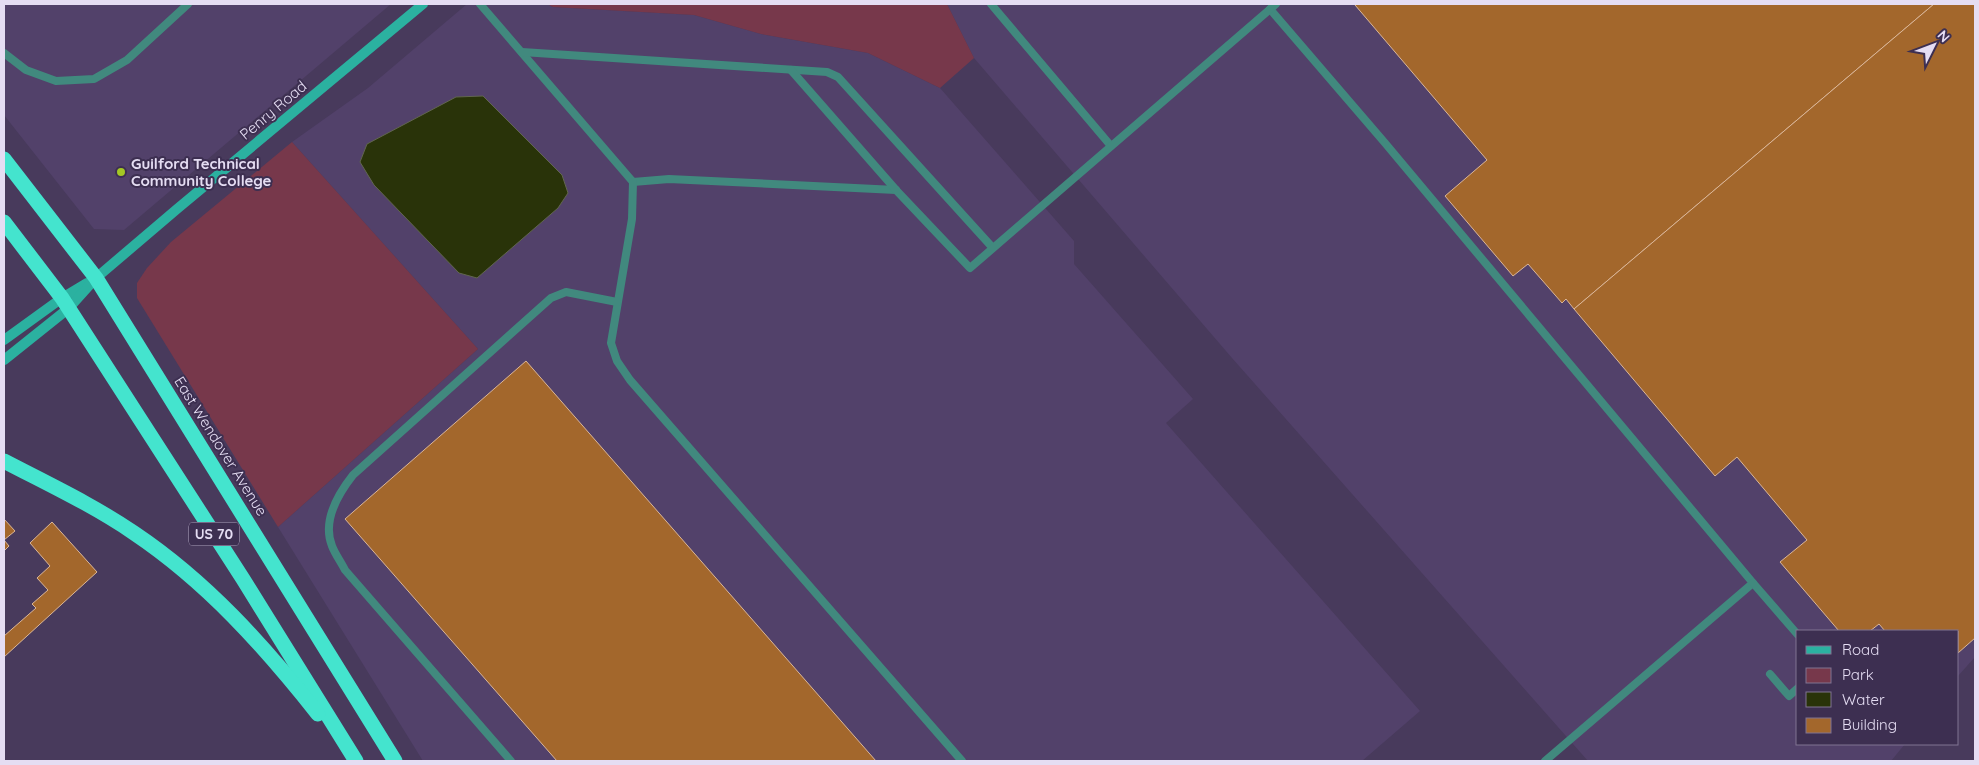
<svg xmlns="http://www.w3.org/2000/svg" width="1979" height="765" font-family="Quicksand,sans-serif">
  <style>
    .built { fill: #52416a }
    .green { fill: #77384b }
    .water { fill: #293309; stroke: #61664f }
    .building { fill: #a3672c; stroke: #dbb697 }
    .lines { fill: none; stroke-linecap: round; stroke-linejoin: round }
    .lane { stroke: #41897e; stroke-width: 8 }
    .secondary { stroke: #2bb1a0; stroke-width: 10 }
    .highway { stroke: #44e4ce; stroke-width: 15 }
    .poi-dot { fill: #a4c824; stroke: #3d2f51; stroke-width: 2 }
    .labels { text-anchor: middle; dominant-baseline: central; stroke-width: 4; stroke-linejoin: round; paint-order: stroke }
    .shield { fill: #3d2f51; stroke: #b3a9c2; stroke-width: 1 }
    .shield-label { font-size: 14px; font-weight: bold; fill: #e5ddf3 }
    .street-label { font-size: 15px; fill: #e5ddf3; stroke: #3d2f51 }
    .poi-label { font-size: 15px; font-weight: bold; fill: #e5ddf3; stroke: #3d2f51; text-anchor: start }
  </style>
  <rect width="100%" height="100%" fill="#483a5c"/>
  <!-- built -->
  <g class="built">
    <polygon points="4,4 391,4 124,230 94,229 4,115"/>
    <polygon points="467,4 547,4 553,7 694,15 761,34 868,53 940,88 1074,241 1074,264 1193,399 1166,423 1420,711 1362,761 423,761 278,527 478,349 292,142 368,88"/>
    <polygon points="947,4 1975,4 1975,657 1958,676 1958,631 1798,631 1798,744 1905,744 1891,761 1588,761 1232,358 974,58"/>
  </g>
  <!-- green -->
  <g class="green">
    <polygon points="547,4 947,4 974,58 940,88 868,53 761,34 694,15 553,7"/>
    <polygon points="292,142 478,349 278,527 137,298 137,283 147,268 171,242"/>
  </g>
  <!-- water -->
  <polygon class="water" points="483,96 562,175 568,193 558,208 477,278 459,273 374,185 360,162 367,144 456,97"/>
  <!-- building -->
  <g class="building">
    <polygon points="1357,4 1934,4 1574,309 1566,299 1562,303 1528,264 1513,276 1445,196 1487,160 1355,5"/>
    <polygon points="1934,4 1975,4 1975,638 1958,653 1958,631 1885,631 1879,624 1870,631 1839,631 1780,562 1807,540 1737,457 1715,476 1574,309"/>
    <polygon points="526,361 876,761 557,761 345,519"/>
    <polygon points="4,519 15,531 4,540 9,546 4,551"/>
    <polygon points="52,522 97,572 4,657 4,636 36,608 32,604 48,590 37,578 50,566 30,543"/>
  </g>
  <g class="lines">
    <!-- lane -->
    <g class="lane">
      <polyline points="480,4 633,182 669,179 896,190"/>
      <polyline points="991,4 1111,146"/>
      <polyline points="1270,9 1385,143 1753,583 1545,761"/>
      <polyline points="522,52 827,72 838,77 992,247"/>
      <polyline points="4,53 26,70 56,81 94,79 127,60 188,4"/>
      <polyline points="791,70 896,190 970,268 1276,4"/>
      <polyline points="633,182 632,219 611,343 617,361 630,380 962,761"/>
      <polyline points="1753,583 1798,635"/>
      <polyline points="1770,674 1789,696 1798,688"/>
      <path d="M511 761 345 570C341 562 335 554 332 546 322 521 338 494 353 475L551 298 566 292 617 302"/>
    </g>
    <!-- secondary -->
    <g class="secondary">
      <polyline points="4,340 62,298 87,283"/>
      <polyline points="4,360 69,308 96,278 177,209 423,4"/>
    </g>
    <!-- highway -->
    <g class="highway">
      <polyline points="4,159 96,278 395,761"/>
      <polyline points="4,222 62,298 243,579 356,761"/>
      <path d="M4 461C48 484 93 505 134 533 207 582 264 646 318 714"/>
    </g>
  </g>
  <!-- markers -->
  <circle class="poi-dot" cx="121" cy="172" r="5"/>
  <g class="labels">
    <!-- shield labels -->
    <rect class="shield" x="189" y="522.5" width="50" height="23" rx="4"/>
    <g class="shield-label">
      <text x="214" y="534">US 70</text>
    </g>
    <!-- street labels -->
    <g class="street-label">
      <text transform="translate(273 110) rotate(-40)">Penry Road</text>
      <text transform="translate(221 446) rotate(58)">East Wendover Avenue</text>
    </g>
    <!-- poi labels -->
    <g class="poi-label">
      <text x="131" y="163">Guilford Technical<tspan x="131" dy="17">Community College</tspan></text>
    </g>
  </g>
  <!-- border -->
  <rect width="1979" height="765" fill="none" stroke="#e5ddf3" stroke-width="10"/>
  <!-- legend -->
  <rect x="1796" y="630" width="162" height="115" fill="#3d2f51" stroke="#807592"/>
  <rect x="1806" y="646" width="25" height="8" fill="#2bb1a0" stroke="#807592"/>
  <text x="1842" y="655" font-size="15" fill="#e5ddf3">Road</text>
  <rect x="1806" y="668" width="25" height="15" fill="#77384b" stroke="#807592"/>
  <text x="1842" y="680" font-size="15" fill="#e5ddf3">Park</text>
  <rect x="1806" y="692" width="25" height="15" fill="#293309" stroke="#807592"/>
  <text x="1842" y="705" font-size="15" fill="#e5ddf3">Water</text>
  <rect x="1806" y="718" width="25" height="15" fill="#a3672c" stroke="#807592"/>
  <text x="1842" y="730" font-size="15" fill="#e5ddf3">Building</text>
  <!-- north arrow -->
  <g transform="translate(1934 45) rotate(48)" stroke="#3d2f51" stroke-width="4" paint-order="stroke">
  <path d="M0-4L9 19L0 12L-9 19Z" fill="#e5ddf3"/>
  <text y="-8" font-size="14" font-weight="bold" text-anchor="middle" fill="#e5ddf3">N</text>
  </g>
</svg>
